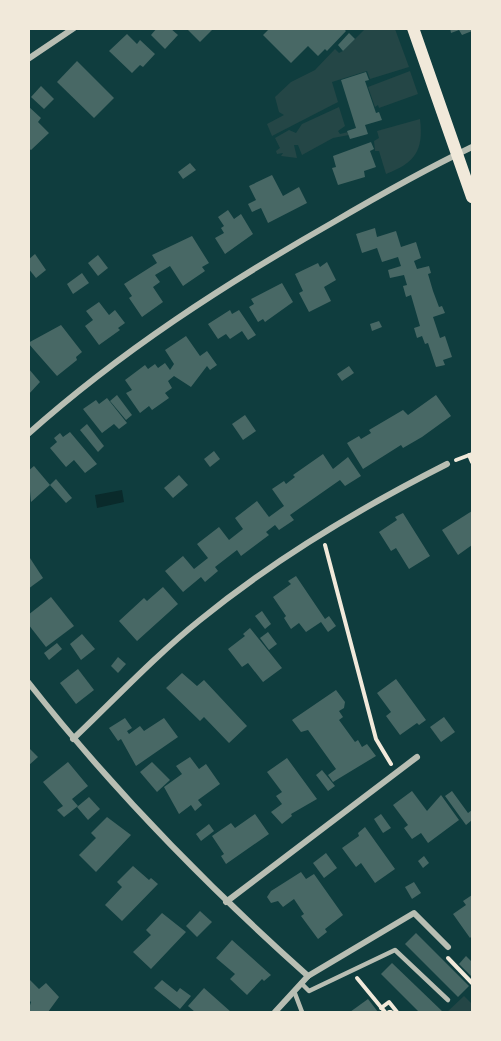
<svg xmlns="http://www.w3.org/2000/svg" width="501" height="1041" font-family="Bitter,serif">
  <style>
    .green { fill: #244646 }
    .water { fill: #0a2a2b }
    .building { fill: #486865 }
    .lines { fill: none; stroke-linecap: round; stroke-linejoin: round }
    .path { stroke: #f1e9da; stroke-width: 4 }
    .service { stroke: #b8beb3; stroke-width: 4.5 }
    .minor { stroke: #b8beb3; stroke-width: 6 }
    .secondary { stroke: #f1e9da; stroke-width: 12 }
  </style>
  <rect width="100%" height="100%" fill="#0f3d3e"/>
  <!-- green -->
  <g class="green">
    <polygon points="365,29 395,29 409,67 370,79 367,71 332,82 338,102 272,136 267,124 284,115 279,112 275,97 291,82 315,70 335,49 339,53 343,51"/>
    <polygon points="410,71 418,94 379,108 378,105 375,107 368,87"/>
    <polygon points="339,107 345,126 338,131 340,134 348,132 349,135 333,138 302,155 298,145 294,145 297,158 281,156 283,153 277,154 276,151 280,148 275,138 289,130 296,133 302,124"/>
    <path d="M420 119C424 152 414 163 386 174L379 151H375L374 141 379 138 377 131Z"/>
    <polygon points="464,996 472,1004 472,1012 447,1012"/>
  </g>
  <!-- water -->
  <polygon class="water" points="122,490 124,502 97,508 95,495"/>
  <!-- building -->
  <g class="building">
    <polygon points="157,28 170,28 178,35 165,49 151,35"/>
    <polygon points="186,28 214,28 200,42"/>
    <polygon points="270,28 343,28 346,31 327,51 325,49 318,56 308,46 291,63 263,35"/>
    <polygon points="450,28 472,28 472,31 462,35 459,30 451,33"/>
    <polygon points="349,33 355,39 343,51 338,45"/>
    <polygon points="127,34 137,44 140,40 155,54 143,67 140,65 132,73 109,51"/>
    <polygon points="77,61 114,98 94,118 57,82"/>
    <polygon points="366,72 369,80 365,81 376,113 379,112 382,120 365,125 368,134 350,139 347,131 356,128 341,80"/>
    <polygon points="41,86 54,99 44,109 31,97"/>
    <polygon points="28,106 41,118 38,122 49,133 31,150 28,148"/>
    <polygon points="371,142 374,149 370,151 376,167 364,171 365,177 338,185 332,168 336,167 333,156"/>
    <polygon points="190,163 196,170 183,179 178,172"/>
    <polygon points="272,175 283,196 299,187 307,203 268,223 261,208 252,212 248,204 256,200 249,186"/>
    <polygon points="228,210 234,219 241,214 253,234 225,254 215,238 224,233 221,228 224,226 218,217"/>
    <polygon points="375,228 377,237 396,231 401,247 416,242 421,258 414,261 417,269 429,266 431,273 428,274 433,291 439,307 442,306 445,313 433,317 440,338 445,336 452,357 443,360 445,365 436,367 428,343 425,344 422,336 417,338 414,328 420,326 411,295 406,297 403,286 407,285 404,275 390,278 388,270 401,266 398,257 382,262 377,248 362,253 356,234"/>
    <polygon points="192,236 209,263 202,267 205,271 183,286 170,266 155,275 160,282 153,287 163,302 142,317 129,298 132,296 124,284 157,263 152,255"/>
    <polygon points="35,254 46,270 36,278 28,268 28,260"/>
    <polygon points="98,255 108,268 98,276 88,263"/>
    <polygon points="327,262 336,280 324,287 331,301 309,312 299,293 303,291 295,274 318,263 320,267"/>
    <polygon points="82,273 89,283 73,294 67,284"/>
    <polygon points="282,283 293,302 265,322 263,319 258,322 249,307 254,304 251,299"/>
    <polygon points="99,302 109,315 115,310 125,323 118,328 120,330 99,345 85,326 93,320 86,311"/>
    <polygon points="230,310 232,314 239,310 256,335 248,340 242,331 230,339 226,334 218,339 208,324"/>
    <polygon points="379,321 382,327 372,331 370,324"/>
    <polygon points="61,325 82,352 76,357 77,360 57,376 28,343"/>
    <polygon points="186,336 200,356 207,351 217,365 210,370 207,366 191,387 174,376 168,381 172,388 165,393 169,398 152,410 149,406 140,413 126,393 132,390 125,380 145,365 148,369 155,364 158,368 165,363 170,370 174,364 165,350"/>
    <polygon points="349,366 354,373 342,381 337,374"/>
    <polygon points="28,368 40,382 28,395"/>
    <polygon points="117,395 132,415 126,420 110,401"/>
    <polygon points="436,395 451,416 422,437 403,448 401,445 363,469 347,443 359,436 361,439 371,433 369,430 403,410 408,415"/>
    <polygon points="107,398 127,423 119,429 114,424 102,433 83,409 96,400 99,404"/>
    <polygon points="245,415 256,431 243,440 232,424"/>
    <polygon points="87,424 104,446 98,452 80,430"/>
    <polygon points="70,432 97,464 85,473 74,460 66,467 50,448 57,442 54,438 60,433 63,437"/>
    <polygon points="214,451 220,459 210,467 204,459"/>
    <polygon points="323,454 333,469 348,457 361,476 345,486 340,480 290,515 294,520 279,530 275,525 266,532 269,535 241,556 237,550 215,567 218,571 205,582 201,577 183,592 165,571 183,556 194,569 208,558 197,544 219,527 229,540 243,529 235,518 257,501 269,517 284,506 272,489 284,481 286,484 295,477 293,475"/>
    <polygon points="34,466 50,485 31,502 28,471"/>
    <polygon points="179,475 188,485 173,498 164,488"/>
    <polygon points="56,479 72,498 66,503 50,485"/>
    <polygon points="472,511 472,545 458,555 442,530"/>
    <polygon points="403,513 430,556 409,569 396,548 391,551 379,532 397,520 395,517"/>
    <polygon points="28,555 43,578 28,589"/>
    <polygon points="296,576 325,619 329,616 336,626 328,632 321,622 306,632 299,623 291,629 284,618 286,616 273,597 291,584 288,581"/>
    <polygon points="163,587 178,604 137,641 119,621 144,598 147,601"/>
    <polygon points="51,597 74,626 46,647 28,624 28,615"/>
    <polygon points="262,611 271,624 265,629 255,616"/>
    <polygon points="250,628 282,668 263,682 248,663 242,667 228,649 245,636 243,634"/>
    <polygon points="268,632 277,644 269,650 260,638"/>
    <polygon points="82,634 95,649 81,660 70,644"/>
    <polygon points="57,643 62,649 49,660 44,653"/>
    <polygon points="118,657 126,664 118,673 111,666"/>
    <polygon points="78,669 94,690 76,704 60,683"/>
    <polygon points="182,673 197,686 204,680 247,726 229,743 204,717 200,721 166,688"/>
    <polygon points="396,679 426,720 419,725 417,723 400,735 386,716 391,712 377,693"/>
    <polygon points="336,690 345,702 344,708 339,711 343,717 339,720 355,742 358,740 362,747 367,744 376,756 333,782 328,775 336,769 308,730 301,732 292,720"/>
    <polygon points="444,717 455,732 441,742 430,727"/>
    <polygon points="125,718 132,728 127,731 129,734 140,726 144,731 164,718 178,737 136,766 121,739 118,741 109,728"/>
    <polygon points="28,747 38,757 28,766"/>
    <polygon points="190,757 199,769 206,764 220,784 198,800 202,805 195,811 191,805 179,814 164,787 182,774 176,766"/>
    <polygon points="287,758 317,799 291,814 292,816 282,824 271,812 282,804 276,796 282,792 267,772"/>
    <polygon points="68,762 88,786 72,799 78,806 64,817 57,810 63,806 43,782"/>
    <polygon points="152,762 170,780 157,792 140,772"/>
    <polygon points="322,770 335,786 328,791 316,775"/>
    <polygon points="412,791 427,811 441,795 459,820 428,843 421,833 412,839 404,828 408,825 393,805"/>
    <polygon points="452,791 468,813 472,810 472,820 466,825 445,796"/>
    <polygon points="89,797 100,809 88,820 77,807"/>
    <polygon points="255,814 269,834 226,864 221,856 224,854 212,836 231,823 235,828"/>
    <polygon points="381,814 391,828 383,833 374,819"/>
    <polygon points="107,817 131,835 96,872 79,855 96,838 91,833"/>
    <polygon points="209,824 214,831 201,841 196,834"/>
    <polygon points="365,827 395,869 375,883 361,863 356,867 342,848 359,836 358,833"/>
    <polygon points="326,853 337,868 324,878 313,863"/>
    <polygon points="424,856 429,863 423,868 418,861"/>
    <polygon points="133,866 149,880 151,878 158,884 122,921 105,905 122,887 117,882"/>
    <polygon points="301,872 306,879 314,874 343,915 325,929 327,932 318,939 301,916 304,914 294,899 283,907 278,901 271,903 267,897 271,891"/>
    <polygon points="414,882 421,893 412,899 405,887"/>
    <polygon points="472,895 472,936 470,938 453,914 466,905 463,901"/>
    <polygon points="200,911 212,922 197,937 186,926"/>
    <polygon points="162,913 186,932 151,969 133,952 151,935 146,930"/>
    <polygon points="416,933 469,986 458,997 405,944"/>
    <polygon points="232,940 271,975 264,981 262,979 247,995 230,979 235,974 216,958"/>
    <polygon points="466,956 472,962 472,977 459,964"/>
    <polygon points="392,963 443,1012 419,1012 381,974"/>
    <polygon points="28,978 39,989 46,983 59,997 48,1012 28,1012 31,1002 28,999"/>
    <polygon points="162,980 177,992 180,988 191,996 180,1009 154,988"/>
    <polygon points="204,988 231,1012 195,1012 188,1006"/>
    <polygon points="368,999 378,1012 350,1012"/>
  </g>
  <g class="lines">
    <!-- path -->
    <g class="path">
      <polyline points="469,455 472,462"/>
      <polyline points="456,460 472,454"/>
      <polyline points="325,545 376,739 391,764"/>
      <polyline points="448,958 472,983"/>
      <polyline points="357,978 385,1012"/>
      <polyline points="381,1008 389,1002 397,1012"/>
      <polyline points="389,1012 391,1012"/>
    </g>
    <!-- service -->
    <g class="service">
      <polyline points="301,983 309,991 395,950 448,1000"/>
      <polyline points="294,991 302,1012"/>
    </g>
    <!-- minor -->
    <g class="minor">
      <polyline points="28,59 74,28"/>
      <path d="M28 434C121 351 225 284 332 223 378 196 424 170 472 147"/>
      <path d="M28 682C112 789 206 885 308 976"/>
      <path d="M73 739C115 699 155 656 200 620 276 558 360 508 447 464"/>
      <polyline points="226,902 417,757"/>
      <polyline points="275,1012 308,976 414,913 448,947"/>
    </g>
    <!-- secondary -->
    <polyline class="secondary" points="413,28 472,197"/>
  </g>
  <!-- border -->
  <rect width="501" height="1041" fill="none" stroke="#f1e9da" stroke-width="60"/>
</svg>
